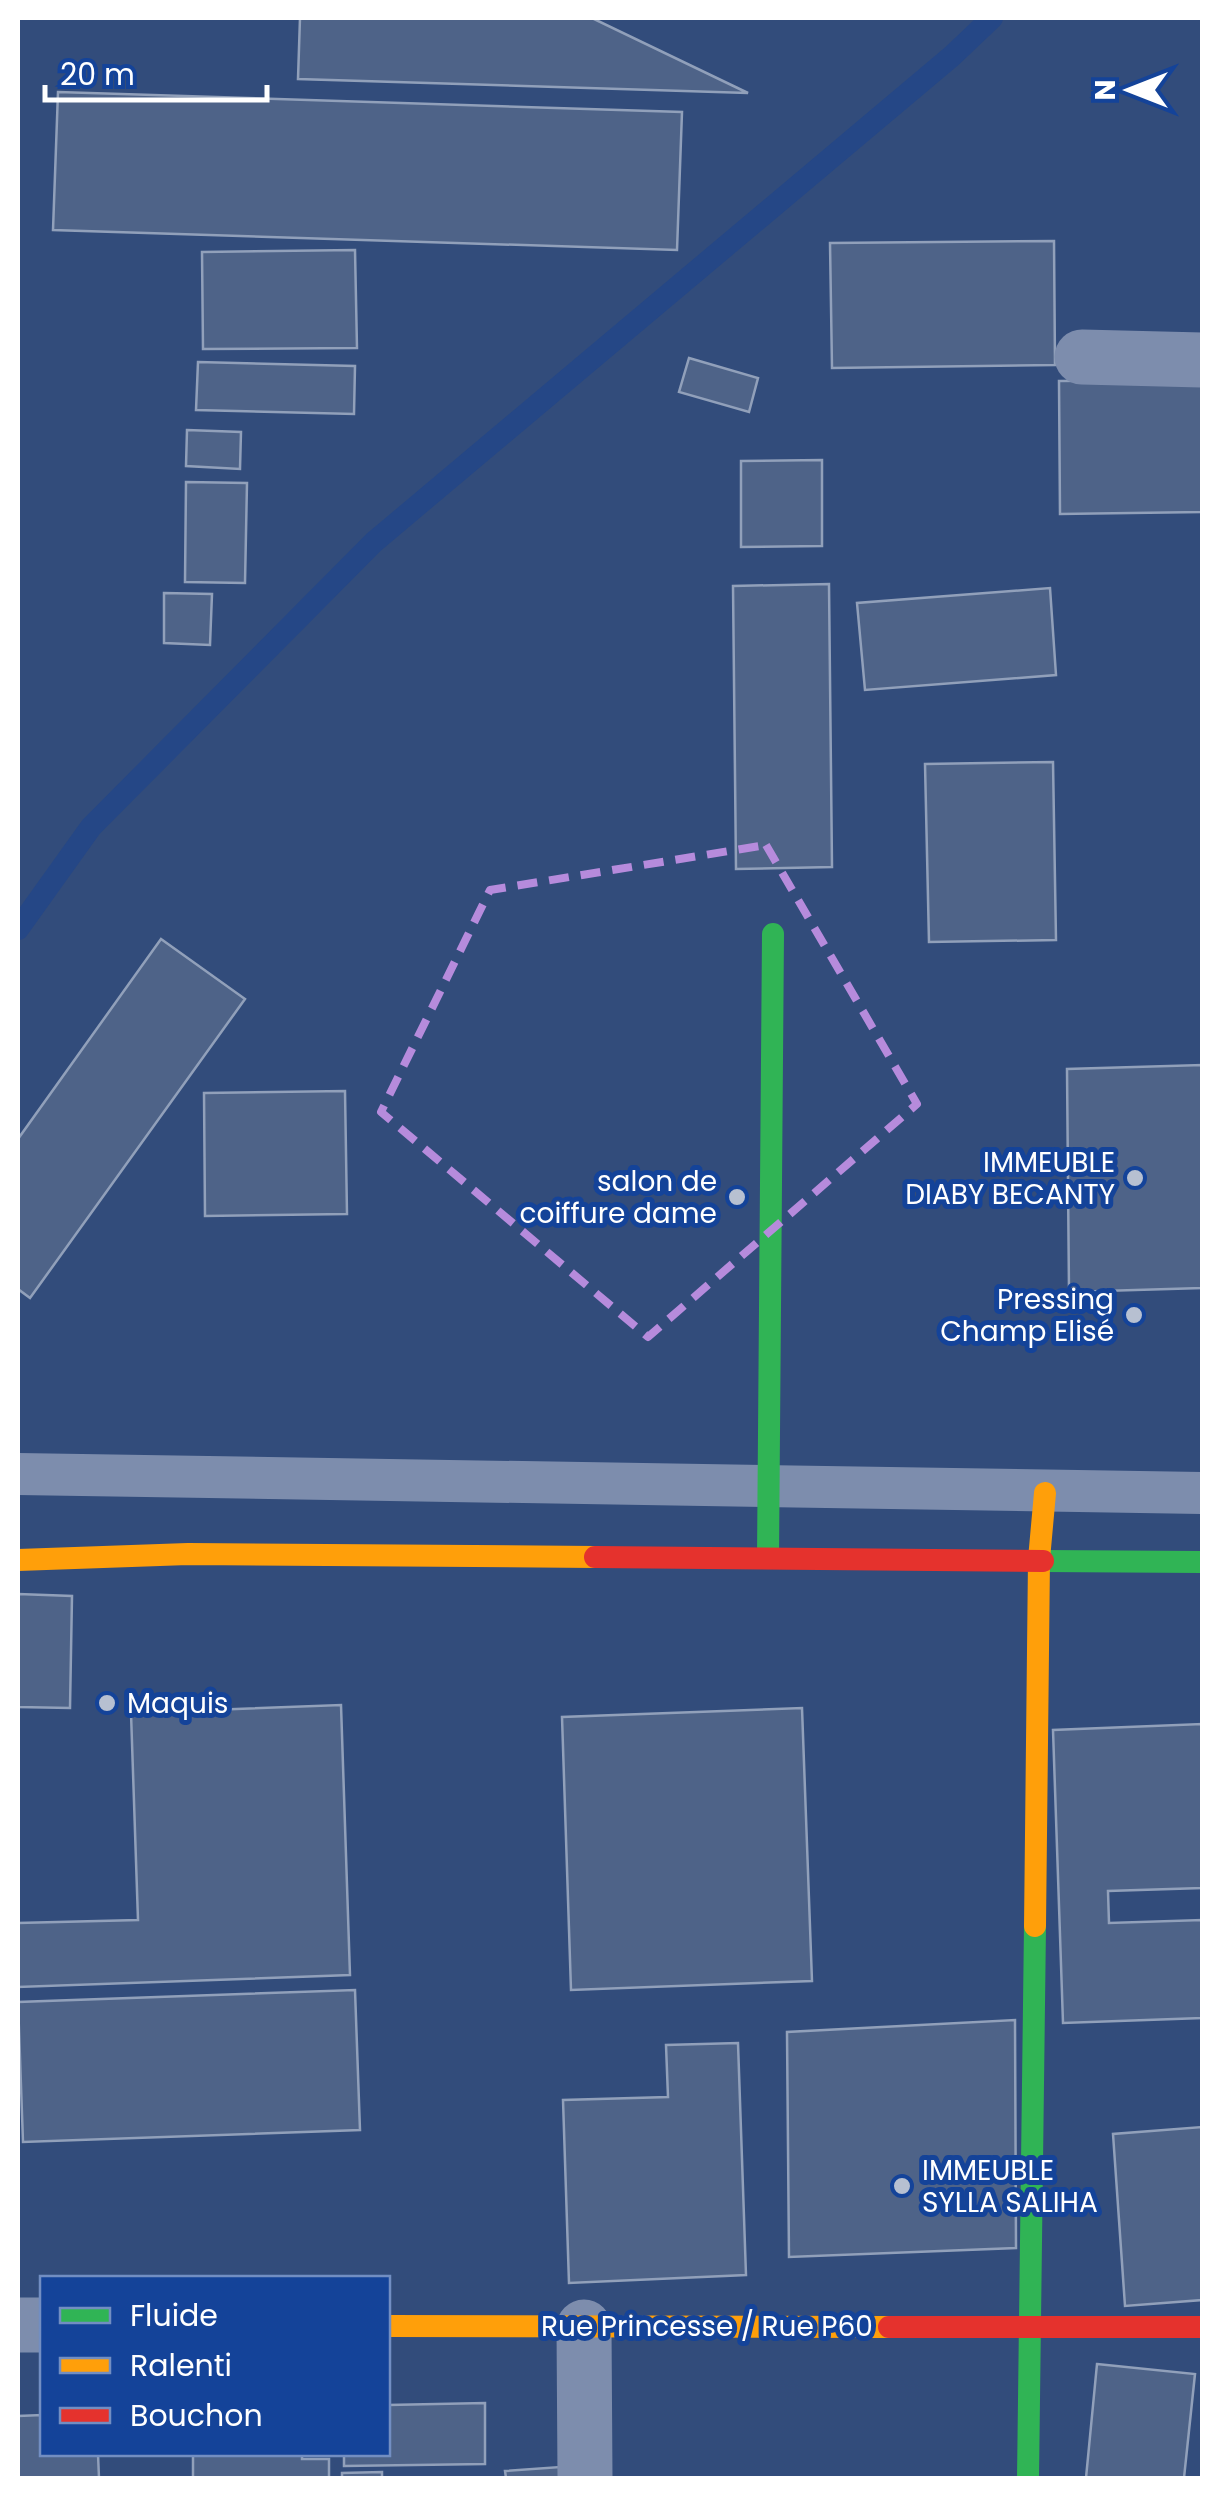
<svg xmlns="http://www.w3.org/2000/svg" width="1220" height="2496" font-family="Poppins,sans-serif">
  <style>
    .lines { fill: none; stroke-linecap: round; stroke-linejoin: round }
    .stream { stroke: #254786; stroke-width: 22 }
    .building { fill: #4e6388; stroke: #91a0ba; stroke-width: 2.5 }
    .lane { stroke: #7d8dad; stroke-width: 42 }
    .street { stroke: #7d8dad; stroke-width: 55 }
    .fast { stroke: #30b455; stroke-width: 22 }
    .slow { stroke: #ff9f0a; stroke-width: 22 }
    .jam { stroke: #e5322d; stroke-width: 22 }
    .marked { fill: none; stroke: #b68bdc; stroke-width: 8; stroke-dasharray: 20 12; stroke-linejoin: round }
    .poi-dot { fill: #b7c0d1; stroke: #144399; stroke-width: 4 }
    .labels { text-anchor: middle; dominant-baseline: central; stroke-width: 10; stroke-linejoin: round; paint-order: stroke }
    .poi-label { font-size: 28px; fill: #fff; stroke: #144399; text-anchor: end }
    .street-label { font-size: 28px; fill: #fff; stroke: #144399 }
  </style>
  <rect width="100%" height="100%" fill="#324c7b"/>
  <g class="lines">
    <!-- stream -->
    <polyline class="stream" points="18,929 91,827 374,542 952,56 992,18"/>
  </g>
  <!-- building -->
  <g class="building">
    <polygon points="300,18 592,18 748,93 298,79"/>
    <polygon points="58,92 682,112 677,250 53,230"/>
    <polygon points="1054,241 1055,365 832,368 830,243"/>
    <polygon points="355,250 357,348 203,349 202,252"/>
    <polygon points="689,358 758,378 749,412 679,392"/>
    <polygon points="198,362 355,366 354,414 196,410"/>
    <polygon points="1202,380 1202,512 1060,514 1059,381"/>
    <polygon points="187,430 241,432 240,469 186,466"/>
    <polygon points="822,460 822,546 741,547 741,461"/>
    <polygon points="186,482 247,483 245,583 185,582"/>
    <polygon points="829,584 832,867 736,869 733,586"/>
    <polygon points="1050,588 1056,675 865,690 857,603"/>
    <polygon points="164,593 212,594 210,645 164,643"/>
    <polygon points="1053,762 1056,940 929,942 925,764"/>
    <polygon points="161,939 245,999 30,1298 18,1289 18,1139"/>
    <polygon points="1202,1065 1202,1288 1069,1292 1067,1069"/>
    <polygon points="345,1091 347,1214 205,1216 204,1093"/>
    <polygon points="18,1594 72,1596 70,1708 18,1707"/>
    <polygon points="341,1705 350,1975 18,1987 18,1923 138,1920 131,1713"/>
    <polygon points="802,1708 812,1981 571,1990 562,1717"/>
    <polygon points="1202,1724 1202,1888 1108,1891 1109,1923 1202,1920 1202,2018 1063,2023 1053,1730"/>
    <polygon points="355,1990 360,2130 23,2142 18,2002"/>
    <polygon points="1015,2020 1016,2248 789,2257 787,2032"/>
    <polygon points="738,2043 746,2275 569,2283 563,2100 668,2097 666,2045"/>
    <polygon points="1202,2127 1202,2300 1125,2306 1113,2134"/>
    <polygon points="1097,2364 1195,2374 1184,2478 1086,2478"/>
    <polygon points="485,2403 485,2464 344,2466 344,2454 388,2454 388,2405"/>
    <polygon points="42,2415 42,2454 98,2454 99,2478 18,2478 18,2416"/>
    <polygon points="193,2454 302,2454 302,2459 329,2459 329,2478 193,2478"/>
    <polygon points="560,2467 561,2478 506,2478 505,2471"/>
    <polygon points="382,2472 382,2478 342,2478 342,2473"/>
  </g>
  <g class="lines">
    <!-- lane -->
    <polyline class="lane" points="18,1474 1202,1493"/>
    <!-- street -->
    <g class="street">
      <polyline points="1082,357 1202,360"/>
      <polyline points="18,2325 42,2325"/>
      <polyline points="584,2327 585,2478"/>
    </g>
    <!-- fast -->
    <g class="fast">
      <polyline points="768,1558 773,934"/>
      <polyline points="1043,1561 1202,1562"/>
      <polyline points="1028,2478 1035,1926"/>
    </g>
    <!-- slow -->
    <g class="slow">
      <polyline points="18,1560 188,1554 595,1557"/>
      <polyline points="1035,1926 1039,1559 1045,1493"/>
      <polyline points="388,2326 889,2327"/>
    </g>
    <!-- jam -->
    <g class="jam">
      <polyline points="595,1557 1043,1561"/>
      <polyline points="889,2327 1202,2327"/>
    </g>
  </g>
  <!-- marked area -->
  <path class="marked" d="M766 845 917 1104 648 1337 381 1112 490 890Z"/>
  <!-- markers -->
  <g class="poi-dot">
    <circle cx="1135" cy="1178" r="10"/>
    <circle cx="737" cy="1197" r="10"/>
    <circle cx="1134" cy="1315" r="10"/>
    <circle cx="107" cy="1703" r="10"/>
    <circle cx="902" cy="2186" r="10"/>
  </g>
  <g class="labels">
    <!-- poi labels -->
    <g class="poi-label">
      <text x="1115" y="1162">IMMEUBLE<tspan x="1115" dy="32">DIABY BECANTY</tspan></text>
      <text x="717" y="1181">salon de<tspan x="717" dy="32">coiffure dame</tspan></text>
      <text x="1114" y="1299">Pressing<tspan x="1114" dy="32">Champ Elisé</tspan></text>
      <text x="127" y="1703" text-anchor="start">Maquis</text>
      <text x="922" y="2170" text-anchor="start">IMMEUBLE<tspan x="922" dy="32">SYLLA SALIHA</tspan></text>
    </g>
    <!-- street labels -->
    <g class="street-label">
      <text x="707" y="2326">Rue Princesse / Rue P60</text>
    </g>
  </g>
  <!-- border -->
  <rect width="1220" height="2496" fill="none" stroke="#ffffff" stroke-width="40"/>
  <!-- legend -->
  <rect x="40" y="2276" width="350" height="180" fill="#144399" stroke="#728ec2" stroke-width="2.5"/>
  <rect x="60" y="2308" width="50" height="15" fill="#30b455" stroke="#728ec2" stroke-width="2.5"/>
  <text x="130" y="2326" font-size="30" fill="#ffffff">Fluide</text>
  <rect x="60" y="2358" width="50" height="15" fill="#ff9f0a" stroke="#728ec2" stroke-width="2.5"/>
  <text x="130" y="2376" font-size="30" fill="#ffffff">Ralenti</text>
  <rect x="60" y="2408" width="50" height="15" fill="#e5322d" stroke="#728ec2" stroke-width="2.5"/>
  <text x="130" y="2426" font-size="30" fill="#ffffff">Bouchon</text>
  <!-- north arrow -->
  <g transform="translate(1130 90) rotate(270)" stroke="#144399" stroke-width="8" paint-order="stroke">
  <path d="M0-8L18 38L0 25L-18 38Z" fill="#ffffff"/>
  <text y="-15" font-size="28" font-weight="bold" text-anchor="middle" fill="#ffffff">N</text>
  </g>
  <!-- scale -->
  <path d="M45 85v15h222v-15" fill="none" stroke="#ffffff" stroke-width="5"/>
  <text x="60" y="85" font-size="30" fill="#ffffff" stroke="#144399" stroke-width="8" paint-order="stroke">20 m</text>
</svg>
